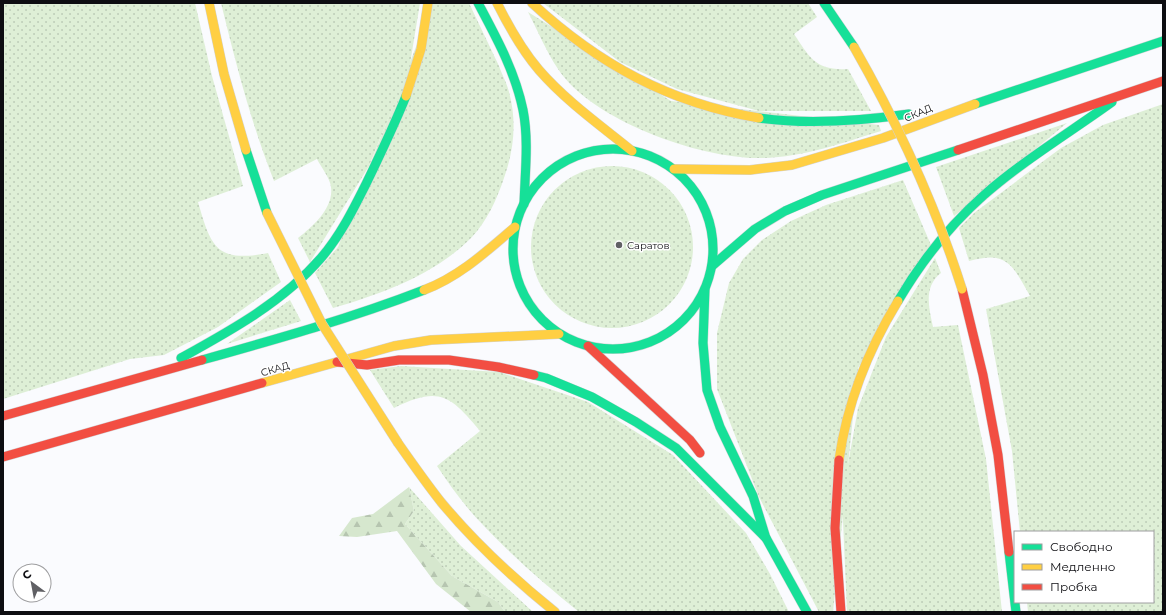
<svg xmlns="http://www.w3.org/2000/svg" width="1166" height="615" font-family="Montserrat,sans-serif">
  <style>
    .grass { fill: url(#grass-dots) }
    .forest { fill: url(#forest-firs) }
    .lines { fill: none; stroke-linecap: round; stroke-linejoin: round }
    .fast-casing { stroke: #d2d3d6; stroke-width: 10 }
    .slow-casing { stroke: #d2d3d6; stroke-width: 10 }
    .jam-casing { stroke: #d2d3d6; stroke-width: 10 }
    .fast { stroke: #16e098; stroke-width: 9 }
    .slow { stroke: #ffcf43; stroke-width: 9 }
    .jam { stroke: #f24e42; stroke-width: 9 }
    .slow-bridge-casing { stroke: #d2d3d6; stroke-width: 10; stroke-linecap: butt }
    .slow-bridge { stroke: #ffcf43; stroke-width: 9 }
    .poi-dot { fill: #606064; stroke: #fff; stroke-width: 1.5 }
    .labels { text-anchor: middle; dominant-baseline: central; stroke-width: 3; stroke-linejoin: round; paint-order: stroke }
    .street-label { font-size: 10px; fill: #0d0d11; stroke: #fff }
    .poi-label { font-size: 10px; fill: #0d0d11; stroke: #fff; text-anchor: start }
  </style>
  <defs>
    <pattern id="grass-dots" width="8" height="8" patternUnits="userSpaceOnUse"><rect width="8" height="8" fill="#deefd6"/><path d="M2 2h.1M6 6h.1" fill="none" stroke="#bdccb7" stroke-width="1.8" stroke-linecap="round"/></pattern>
    <pattern id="forest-firs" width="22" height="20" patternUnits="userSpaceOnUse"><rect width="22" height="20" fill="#d6e7ce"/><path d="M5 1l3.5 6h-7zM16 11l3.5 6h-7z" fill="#b6c5b0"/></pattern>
  </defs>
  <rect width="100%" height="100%" fill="#fafbfe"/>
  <!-- grass -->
  <g class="grass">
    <path d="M3 3H195L212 76 243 186 198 202C211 247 216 263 268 253L281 282 218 327 164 355 130 359 3 399Z"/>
    <path d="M221 3H420L410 64 369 166 310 262 298 238C312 227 334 208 331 187 330 178 321 167 317 159L274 181C251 123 236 64 221 3Z"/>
    <path d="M433 3H469C479 24 489 45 499 66 502 75 507 83 509 92 517 121 514 150 504 178 497 199 487 221 472 237 436 274 382 294 333 308L315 273 338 247Z"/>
    <path d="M543 3H808L817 17 794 34C810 58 816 71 848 69L871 111H759L677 89 620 62Z"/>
    <path d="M528 12 671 101 879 125 881 131C842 143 804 157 763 158 703 160 592 121 558 69 546 51 538 31 528 12Z"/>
    <path d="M1163 104V612H1028L1027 602H1153V532H1020L1012 451 986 309 1030 296C1012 265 1008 250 969 261L959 228 974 213 1061 148 1103 125Z"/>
    <polygon points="1067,123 954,216 936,167"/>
    <circle cx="612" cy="247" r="81"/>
    <polygon points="903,180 931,245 858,368 833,612 819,612 759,497 717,389 717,333 729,283 743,259 762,240 791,221 826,205"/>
    <path d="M935 258 941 273C923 287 929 308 933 327L958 325 986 459 1002 612H847L842 498 858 408 886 337Z"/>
    <polygon points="290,300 301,321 227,344"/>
    <path d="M401 366 499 372 588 402 673 455 746 533 770 574 789 612H579C547 586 512 556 484 526 466 508 451 487 437 466L480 431C450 395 439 386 394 408L370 370Z"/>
    <polygon points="409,487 461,546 533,612 505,612 498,602 452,576 405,524 414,511"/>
  </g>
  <!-- forest -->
  <polygon class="forest" points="409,487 414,511 405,524 452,576 498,602 505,612 471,612 436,584 397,531 357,537 339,536 352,518 373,514"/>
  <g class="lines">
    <defs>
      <g id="fast">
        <path d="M478 3C496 37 515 71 523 110 529 140 525 173 524 204"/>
        <polyline points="824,3 854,47"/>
        <polyline points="975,104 1163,41"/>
        <path d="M759 118C808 125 860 121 909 114"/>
        <circle cx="613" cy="249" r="100"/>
        <polyline points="246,150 267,213"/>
        <polyline points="712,266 755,229 785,211 822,195 958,150"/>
        <polyline points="705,289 703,343 707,390 720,427 753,496 765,535"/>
        <path d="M898 301C921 262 950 225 984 195 1024 160 1069 133 1112 102"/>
        <path d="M181 358C230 331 283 302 321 258 340 236 353 210 366 184 380 155 394 126 406 96"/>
        <path d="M202 360C277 339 352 318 424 290"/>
        <polyline points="534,375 546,378 592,397 636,422 676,448 766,538"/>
        <polyline points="757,526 766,538 807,612"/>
        <polyline points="1009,552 1016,612"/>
      </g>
      <g id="slow">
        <polyline points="209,3 224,74 246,150"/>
        <path d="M497 3C509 27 522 50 539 70 566 101 600 125 632 151"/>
        <path d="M532 3C598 64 669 103 759 118"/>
        <polyline points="406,96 421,49 428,3"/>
        <polyline points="674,169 750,170 792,165 883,138 975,104"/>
        <path d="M424 290C459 277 487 251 515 227"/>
        <polyline points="262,383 394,346 431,340 559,334"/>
        <path d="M398 443C412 463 426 483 441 502 475 543 514 579 555 612"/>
        <path d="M839 460C847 403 868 350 898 301"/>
      </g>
      <g id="jam">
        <polyline points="958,150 1163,81"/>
        <polyline points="962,289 983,375 998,455 1009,552"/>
        <polyline points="588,346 690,440 700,453"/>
        <polyline points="337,362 367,365 399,360 449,360 498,367 534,375"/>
        <polyline points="3,416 202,360"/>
        <polyline points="3,457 262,383"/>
        <polyline points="839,460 835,528 841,612"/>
      </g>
    </defs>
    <!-- fast casing -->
    <use href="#fast" class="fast-casing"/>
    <!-- slow casing -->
    <use href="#slow" class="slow-casing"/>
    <!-- jam casing -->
    <use href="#jam" class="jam-casing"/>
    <!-- fast -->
    <use href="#fast" class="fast"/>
    <!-- slow -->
    <use href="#slow" class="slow"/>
    <!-- jam -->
    <use href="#jam" class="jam"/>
    <defs>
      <g id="slow-bridge">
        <path d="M854 47C898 124 935 204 962 289"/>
        <polyline points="267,213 322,324 398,443"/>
      </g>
    </defs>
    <!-- slow-bridge casing -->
    <use href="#slow-bridge" class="slow-bridge-casing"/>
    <!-- slow-bridge -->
    <use href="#slow-bridge" class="slow-bridge"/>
  </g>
  <!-- markers -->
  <circle class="poi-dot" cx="619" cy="245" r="4"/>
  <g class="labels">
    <!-- street labels -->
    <g class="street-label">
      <text transform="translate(918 113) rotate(-23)">СКАД</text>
      <text transform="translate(275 369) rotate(-17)">СКАД</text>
    </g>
    <!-- poi labels -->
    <g class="poi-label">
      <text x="627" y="245">Саратов</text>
    </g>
  </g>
  <!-- border -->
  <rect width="1166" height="615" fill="none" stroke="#0d0d11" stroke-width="8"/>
  <!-- legend -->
  <rect x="1014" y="531" width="140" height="72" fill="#ffffff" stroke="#9e9ea0"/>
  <rect x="1022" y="544" width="20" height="6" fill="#16e098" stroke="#9e9ea0"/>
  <text x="1050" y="551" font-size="12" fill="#0d0d11">Свободно</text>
  <rect x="1022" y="564" width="20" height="6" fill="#ffcf43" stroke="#9e9ea0"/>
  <text x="1050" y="571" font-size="12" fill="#0d0d11">Медленно</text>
  <rect x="1022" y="584" width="20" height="6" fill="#f24e42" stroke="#9e9ea0"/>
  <text x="1050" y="591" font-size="12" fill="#0d0d11">Пробка</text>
  <!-- north arrow -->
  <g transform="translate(32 583) rotate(328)"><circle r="19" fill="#ffffff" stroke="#9e9ea0"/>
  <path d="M0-3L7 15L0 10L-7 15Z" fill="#606064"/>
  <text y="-6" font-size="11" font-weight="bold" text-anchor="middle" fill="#0d0d11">С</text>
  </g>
</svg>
